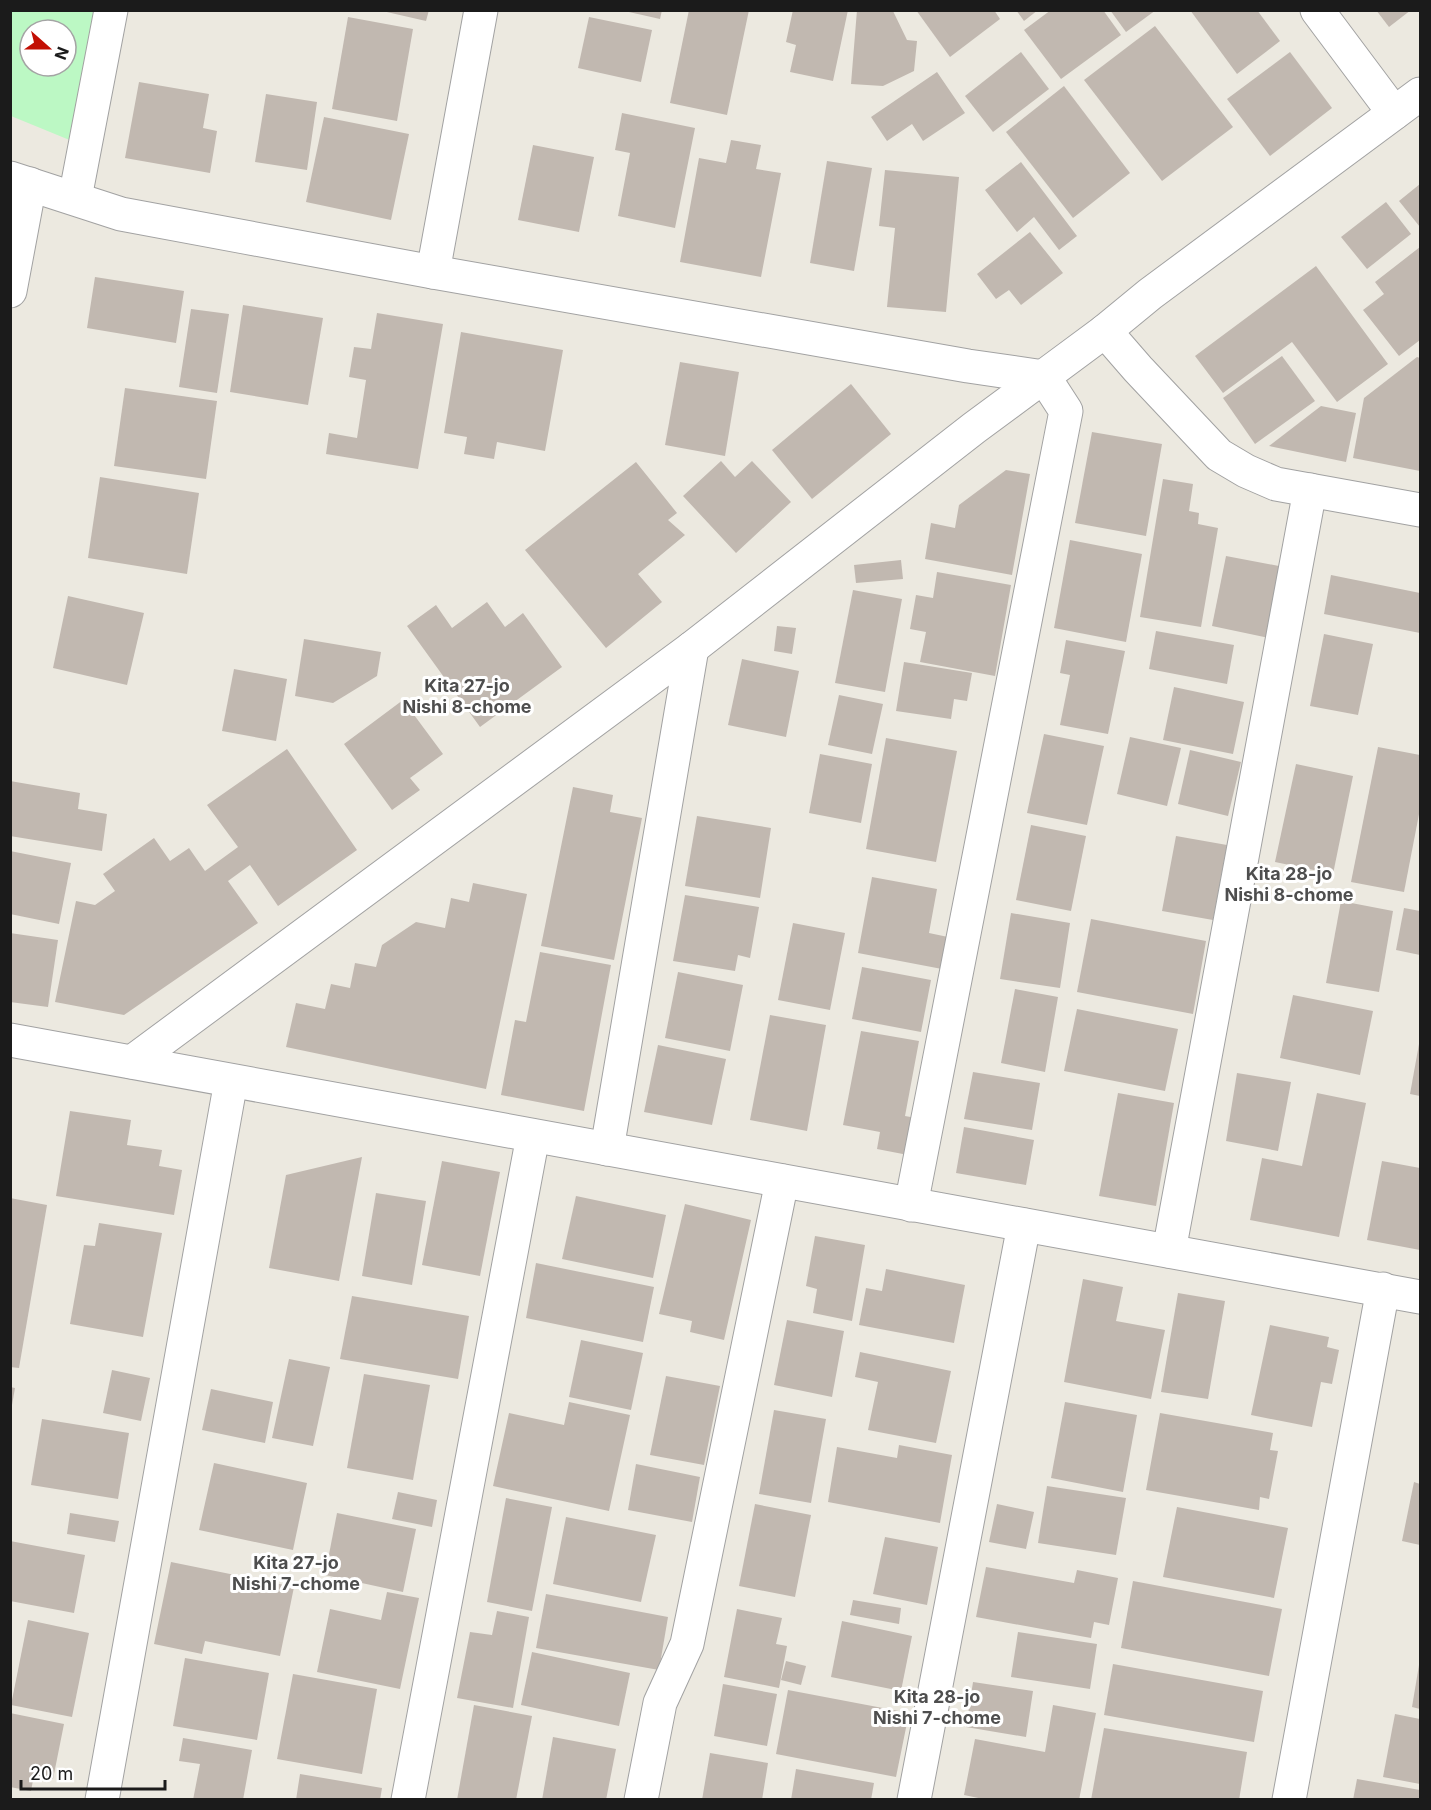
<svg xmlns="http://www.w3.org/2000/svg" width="1431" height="1810" font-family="Inter,sans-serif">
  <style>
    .park { fill: #bcf8c4; fill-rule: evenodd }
    .building { fill: #c1b8b0 }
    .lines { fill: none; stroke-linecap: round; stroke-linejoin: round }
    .minor-casing { stroke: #a2a2a2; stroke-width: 35 }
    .minor { stroke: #fff; stroke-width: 33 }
    .labels { text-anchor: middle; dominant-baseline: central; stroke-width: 6; stroke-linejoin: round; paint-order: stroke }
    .neighbourhood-label { font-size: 18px; font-weight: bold; fill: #4e4e4e; stroke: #fff }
  </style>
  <rect width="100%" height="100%" fill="#ece9e0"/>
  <!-- park -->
  <path class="park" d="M11 11H97L72 141 11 116ZM30 30H66V66H30Z"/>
  <!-- building -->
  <g class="building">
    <polygon points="378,10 429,10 426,21"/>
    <polygon points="620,10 662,10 660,19"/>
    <polygon points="689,10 749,10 727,115 670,103"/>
    <polygon points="793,10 848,10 833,81 790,72 796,45 786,42"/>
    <polygon points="857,10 893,11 907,40 917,41 914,71 883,86 851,84"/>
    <polygon points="916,10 994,10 1000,19 950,57"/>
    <polygon points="1016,10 1038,10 1024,21"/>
    <polygon points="1051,10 1103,10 1121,35 1061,79 1024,30"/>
    <polygon points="1110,10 1156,10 1126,32"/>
    <polygon points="1190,10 1257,10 1280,41 1237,74"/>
    <polygon points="1376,10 1411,10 1389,27"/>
    <polygon points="348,17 413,29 397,121 332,109"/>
    <polygon points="589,17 652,30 641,82 578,68"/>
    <polygon points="1155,26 1233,127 1162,181 1084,80"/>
    <polygon points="1021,52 1049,89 993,132 965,96"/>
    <polygon points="1290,52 1332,108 1270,156 1227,99"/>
    <polygon points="937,72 965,113 923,141 912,124 887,141 871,117"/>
    <polygon points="139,82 209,94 203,128 217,131 210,173 125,158"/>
    <polygon points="1064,86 1130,173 1073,218 1006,132"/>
    <polygon points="266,94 317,102 307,170 255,162"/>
    <polygon points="622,113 695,128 675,228 618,216 630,153 615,150"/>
    <polygon points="324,117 409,134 391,220 306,202"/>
    <polygon points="731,140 761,145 756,169 781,173 761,277 680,262 699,158 726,163"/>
    <polygon points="533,145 594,157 579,232 518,220"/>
    <polygon points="827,161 872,168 854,271 810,263"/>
    <polygon points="1021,162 1077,236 1059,250 1034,217 1017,232 985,190"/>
    <polygon points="885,170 959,177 946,312 887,307 895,228 879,226"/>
    <polygon points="1420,184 1420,227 1399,201"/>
    <polygon points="1386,202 1411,234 1367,269 1341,237"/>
    <polygon points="1030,232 1063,273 1021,305 1009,290 996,299 977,274"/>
    <polygon points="1420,247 1420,340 1399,356 1363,310 1384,294 1375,282"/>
    <polygon points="1316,266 1388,364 1337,402 1292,342 1223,393 1195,356"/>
    <polygon points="95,277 184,291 176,343 87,328"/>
    <polygon points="243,305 323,318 308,405 230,392"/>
    <polygon points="191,309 229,314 217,393 179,387"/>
    <polygon points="377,313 443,324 418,469 326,454 329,433 357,438 366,380 349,377 354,347 371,349"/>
    <polygon points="461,332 563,350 545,451 497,442 494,459 464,454 467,437 444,433"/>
    <polygon points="1282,356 1315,401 1255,444 1223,398"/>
    <polygon points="1417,357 1420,358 1420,471 1353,458 1364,398"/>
    <polygon points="680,362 739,372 725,456 665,445"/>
    <polygon points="851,384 891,434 812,499 772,450"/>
    <polygon points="125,388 217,401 206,479 114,466"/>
    <polygon points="1321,406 1356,413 1346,462 1269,446"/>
    <polygon points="1092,432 1162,444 1146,536 1075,523"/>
    <polygon points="721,461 735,477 752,461 791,502 736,553 683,496"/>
    <polygon points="636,462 677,513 668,520 685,535 638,574 662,602 606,648 525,550"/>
    <polygon points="1006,470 1030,474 1012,575 925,559 931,523 955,528 959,505"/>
    <polygon points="100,477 199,493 187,574 88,558"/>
    <polygon points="1163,479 1193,484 1189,511 1199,513 1198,524 1218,528 1201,627 1140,617"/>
    <polygon points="1070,540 1142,554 1126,642 1054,628"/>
    <polygon points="1226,556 1284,567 1269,638 1212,626"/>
    <polygon points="901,560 903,579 856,583 854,565"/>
    <polygon points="937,572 1011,585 995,676 920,662 926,632 910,629 916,595 933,598"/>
    <polygon points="1331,575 1420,593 1420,633 1324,614"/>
    <polygon points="853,590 902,599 885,692 835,683"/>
    <polygon points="68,596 144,613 127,685 53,668"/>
    <polygon points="487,602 505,627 523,613 562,667 480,727 407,626 436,605 452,628"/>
    <polygon points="777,626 796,628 792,654 774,651"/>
    <polygon points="1156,631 1234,645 1227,684 1149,669"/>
    <polygon points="1324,634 1373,644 1358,715 1310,706"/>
    <polygon points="304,639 381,652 377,676 333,703 295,696"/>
    <polygon points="1066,640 1125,651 1108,734 1060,725 1070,675 1060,673"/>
    <polygon points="742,659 799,671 786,737 728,725"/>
    <polygon points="904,662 972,673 967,701 954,699 951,719 896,711"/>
    <polygon points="234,669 287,679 276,741 222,731"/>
    <polygon points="1174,687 1244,702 1233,754 1163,740"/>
    <polygon points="839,695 883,704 872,754 828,745"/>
    <polygon points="403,700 443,754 410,778 420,790 392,810 344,744"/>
    <polygon points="1044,734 1104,746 1087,825 1027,813"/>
    <polygon points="1130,737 1181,748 1167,806 1117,794"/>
    <polygon points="886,738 957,751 936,862 866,849"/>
    <polygon points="1378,747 1420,755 1420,809 1404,892 1351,882"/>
    <polygon points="287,749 357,850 278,906 250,865 228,881 258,923 124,1015 55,1002 76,901 95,905 115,891 103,874 154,838 170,861 189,848 205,871 238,847 207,805"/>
    <polygon points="1190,750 1241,762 1228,816 1178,804"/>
    <polygon points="820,754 872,764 861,823 809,813"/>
    <polygon points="1296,764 1353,776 1333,874 1275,862"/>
    <polygon points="10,781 80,793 78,809 107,814 102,851 10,836"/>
    <polygon points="573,787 613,795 610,812 642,818 614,960 541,946"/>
    <polygon points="697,816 771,828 760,898 685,886"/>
    <polygon points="1031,825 1086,836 1071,911 1016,900"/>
    <polygon points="1176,836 1227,845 1213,920 1162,911"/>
    <polygon points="10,851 71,863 59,924 10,914"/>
    <polygon points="872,877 937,889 929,933 948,937 942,969 858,953"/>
    <polygon points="473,883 527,894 486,1089 286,1047 296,1003 325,1009 331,984 350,988 355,963 376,967 382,945 416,922 445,928 451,898 469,902"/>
    <polygon points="685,895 759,907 750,958 738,955 735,971 673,961"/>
    <polygon points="1341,901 1393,911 1379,992 1326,983"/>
    <polygon points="1404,908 1420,911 1420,955 1396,950"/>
    <polygon points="1011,913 1070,923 1060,988 1000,979"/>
    <polygon points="1091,919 1206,941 1193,1014 1077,992"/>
    <polygon points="793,923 845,933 830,1010 778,1000"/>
    <polygon points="10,933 58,940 48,1007 10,1002"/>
    <polygon points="540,952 611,965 584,1111 501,1095 515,1020 526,1022"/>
    <polygon points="862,967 931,980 921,1032 852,1019"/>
    <polygon points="678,972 743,985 730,1051 665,1038"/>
    <polygon points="1015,989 1058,997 1045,1072 1001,1063"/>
    <polygon points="1293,995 1373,1011 1360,1075 1280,1058"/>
    <polygon points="1077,1009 1178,1029 1165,1091 1064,1071"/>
    <polygon points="770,1015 826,1025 807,1131 750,1120"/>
    <polygon points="861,1031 919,1041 905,1116 916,1118 908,1155 877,1149 880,1132 843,1125"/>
    <polygon points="1419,1044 1420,1044 1420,1096 1410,1094"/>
    <polygon points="658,1045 726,1059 712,1125 644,1112"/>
    <polygon points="973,1072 1040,1083 1032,1130 964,1119"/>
    <polygon points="1237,1073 1291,1082 1278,1151 1226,1141"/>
    <polygon points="1118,1093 1174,1103 1156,1206 1099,1196"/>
    <polygon points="1317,1093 1366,1103 1339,1237 1250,1220 1262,1158 1302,1166"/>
    <polygon points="70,1111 131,1120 127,1145 162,1150 159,1166 182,1170 174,1215 56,1196"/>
    <polygon points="964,1127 1034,1140 1026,1185 956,1173"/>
    <polygon points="362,1157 339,1281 269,1268 286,1175"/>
    <polygon points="442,1161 500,1172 480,1276 422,1265"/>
    <polygon points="1382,1161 1420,1168 1420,1250 1367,1240"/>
    <polygon points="376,1193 426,1201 412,1285 362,1276"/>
    <polygon points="576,1196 666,1215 653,1278 562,1259"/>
    <polygon points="10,1198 47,1205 19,1368 10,1367"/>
    <polygon points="685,1204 751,1220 724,1340 690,1332 692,1321 659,1314"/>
    <polygon points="99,1223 162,1233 143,1337 70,1324 84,1245 95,1246"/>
    <polygon points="815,1236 865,1245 852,1321 813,1313 817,1289 806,1286"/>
    <polygon points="536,1263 654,1287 643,1342 526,1318"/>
    <polygon points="886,1269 965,1285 954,1343 859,1325 866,1288 882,1291"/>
    <polygon points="1083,1279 1123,1287 1116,1321 1165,1330 1151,1399 1064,1382"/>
    <polygon points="1178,1293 1225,1301 1208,1399 1161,1392"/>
    <polygon points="352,1296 469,1316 458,1379 340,1359"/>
    <polygon points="787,1320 844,1331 832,1397 774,1385"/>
    <polygon points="1270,1325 1329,1337 1327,1347 1339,1350 1332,1384 1321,1382 1312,1427 1251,1415"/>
    <polygon points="581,1340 643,1353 631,1410 569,1397"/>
    <polygon points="860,1352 951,1371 936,1443 868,1430 878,1382 855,1377"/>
    <polygon points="289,1359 330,1367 313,1446 272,1438"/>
    <polygon points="112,1370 150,1378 141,1421 103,1413"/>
    <polygon points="364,1374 430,1385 413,1480 347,1468"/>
    <polygon points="666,1376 720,1386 704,1465 650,1455"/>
    <polygon points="10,1387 15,1388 12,1405 10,1405"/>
    <polygon points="211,1389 273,1402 265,1443 202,1430"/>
    <polygon points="569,1402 630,1415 609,1511 493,1486 509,1413 564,1425"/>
    <polygon points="1065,1402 1137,1415 1123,1492 1051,1478"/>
    <polygon points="774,1410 826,1419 811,1503 759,1494"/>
    <polygon points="1160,1413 1273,1433 1270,1450 1278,1451 1269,1499 1260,1497 1259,1510 1146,1490"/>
    <polygon points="42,1419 129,1433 118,1499 31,1485"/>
    <polygon points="899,1445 952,1455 940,1523 828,1502 837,1447 897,1458"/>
    <polygon points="214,1463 307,1483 293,1550 199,1530"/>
    <polygon points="636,1464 700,1477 692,1522 628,1510"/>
    <polygon points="1414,1482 1420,1484 1420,1545 1402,1541"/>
    <polygon points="1047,1486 1126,1498 1116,1555 1038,1543"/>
    <polygon points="398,1492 437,1500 432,1527 392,1519"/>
    <polygon points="506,1498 552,1507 532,1611 487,1602"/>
    <polygon points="755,1504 811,1515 795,1597 739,1586"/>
    <polygon points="997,1504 1034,1512 1026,1549 989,1542"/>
    <polygon points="1177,1507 1288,1528 1274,1598 1163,1577"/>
    <polygon points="70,1513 119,1521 115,1542 67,1534"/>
    <polygon points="337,1513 416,1529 403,1592 325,1575"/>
    <polygon points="566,1517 656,1535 641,1602 553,1584"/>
    <polygon points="885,1537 938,1547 927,1605 873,1594"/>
    <polygon points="10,1541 85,1555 74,1613 10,1601"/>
    <polygon points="171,1562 294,1587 280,1656 205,1641 202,1654 154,1644"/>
    <polygon points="986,1567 1074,1583 1077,1570 1118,1578 1109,1625 1094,1622 1091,1638 976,1617"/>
    <polygon points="1133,1581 1282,1609 1269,1676 1121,1648"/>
    <polygon points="387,1592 419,1598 400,1689 317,1672 330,1609 381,1620"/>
    <polygon points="546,1594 668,1617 659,1670 536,1648"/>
    <polygon points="853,1600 901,1608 899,1624 850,1615"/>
    <polygon points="737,1609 782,1618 776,1644 787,1646 779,1688 724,1677"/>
    <polygon points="497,1611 529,1617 513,1708 457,1698 470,1632 492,1635"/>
    <polygon points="28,1620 89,1633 72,1717 11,1705"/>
    <polygon points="842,1621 912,1636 901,1691 831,1677"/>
    <polygon points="1018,1632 1097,1644 1090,1689 1011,1677"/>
    <polygon points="532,1652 630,1673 619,1726 521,1705"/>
    <polygon points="185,1658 269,1673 257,1740 173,1726"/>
    <polygon points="786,1661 806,1666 801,1685 781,1680"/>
    <polygon points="1113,1664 1263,1691 1254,1742 1104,1715"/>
    <polygon points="1419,1665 1420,1665 1420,1709 1412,1707"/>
    <polygon points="293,1674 377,1689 362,1774 277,1759"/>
    <polygon points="973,1682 1033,1691 1026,1737 966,1727"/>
    <polygon points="723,1684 777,1694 767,1746 714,1736"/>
    <polygon points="788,1690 909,1713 896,1777 776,1754"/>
    <polygon points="474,1705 532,1716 516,1800 457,1800"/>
    <polygon points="1053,1705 1096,1713 1079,1800 988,1800 964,1795 975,1739 1045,1752"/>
    <polygon points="10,1713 64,1724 53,1779 34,1775 31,1791 10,1787"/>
    <polygon points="1395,1714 1420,1719 1420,1784 1383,1777"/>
    <polygon points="1104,1728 1247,1752 1239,1800 1091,1800"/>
    <polygon points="553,1737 616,1749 606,1800 542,1800"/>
    <polygon points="183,1738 252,1750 243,1800 193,1800 200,1764 179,1761"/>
    <polygon points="710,1753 768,1763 762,1800 702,1800"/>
    <polygon points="796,1769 874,1783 871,1800 791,1800"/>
    <polygon points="300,1774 382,1788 380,1800 296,1800"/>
    <polygon points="1357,1779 1420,1790 1420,1800 1353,1800"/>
  </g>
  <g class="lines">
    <defs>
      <g id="minor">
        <polyline points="1317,10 1394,113"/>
        <polyline points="10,178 121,214 433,272 968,366 1044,377 1066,411 911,1205"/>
        <polyline points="75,198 111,10"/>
        <polyline points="433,272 481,10"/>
        <polyline points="10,291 30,184"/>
        <polyline points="1105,331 1138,369 1219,455 1246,471 1276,484 1420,510"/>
        <polyline points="10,1040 1420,1297"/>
        <polyline points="132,1062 692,648 974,428 1105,331 1150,294 1420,94"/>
        <polyline points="607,1149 692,648"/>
        <polyline points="1169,1251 1310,490"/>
        <polyline points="102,1800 231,1081"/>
        <polyline points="408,1800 533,1136"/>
        <polyline points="641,1800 660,1703 687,1644 782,1181"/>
        <polyline points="914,1800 1024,1225"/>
        <polyline points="1289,1800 1383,1289"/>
      </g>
    </defs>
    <!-- minor casing -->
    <use href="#minor" class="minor-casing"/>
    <!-- minor -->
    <use href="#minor" class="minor"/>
  </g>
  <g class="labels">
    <!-- neighbourhood labels -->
    <g class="neighbourhood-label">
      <text x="467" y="685">Kita 27-jo<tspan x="467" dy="21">Nishi 8-chome</tspan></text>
      <text x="1289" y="873">Kita 28-jo<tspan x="1289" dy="21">Nishi 8-chome</tspan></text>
      <text x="296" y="1562">Kita 27-jo<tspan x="296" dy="21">Nishi 7-chome</tspan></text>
      <text x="937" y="1696">Kita 28-jo<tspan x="937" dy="21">Nishi 7-chome</tspan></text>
    </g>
  </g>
  <!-- border -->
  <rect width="1431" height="1810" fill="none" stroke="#1b1b1b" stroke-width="24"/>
  <!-- north arrow -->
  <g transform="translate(48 48) rotate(111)"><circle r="28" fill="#ffffff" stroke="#a4a4a4" stroke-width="1.5"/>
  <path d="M0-4.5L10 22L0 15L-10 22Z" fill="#c20f04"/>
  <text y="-9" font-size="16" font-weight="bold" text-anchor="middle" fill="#1b1b1b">N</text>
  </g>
  <!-- scale -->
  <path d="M21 1780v9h144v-9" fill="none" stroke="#1b1b1b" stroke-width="3"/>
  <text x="30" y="1780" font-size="18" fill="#1b1b1b" stroke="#ffffff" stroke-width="4.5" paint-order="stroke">20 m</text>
</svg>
